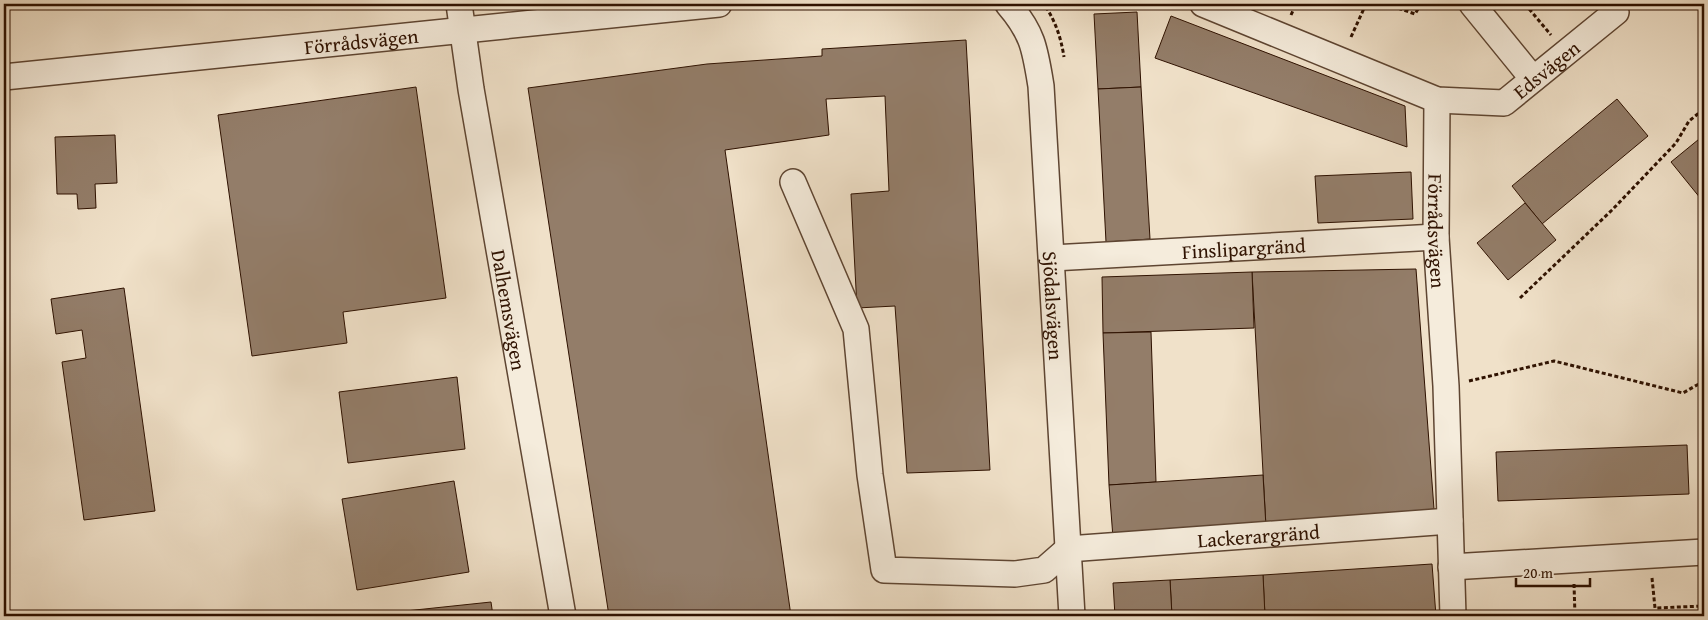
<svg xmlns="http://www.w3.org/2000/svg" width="1708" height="620" font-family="'Gentium Book Plus',serif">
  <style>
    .building { fill: #937d69; stroke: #2e1100 }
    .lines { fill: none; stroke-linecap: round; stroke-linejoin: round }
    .minor-casing { stroke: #5e4532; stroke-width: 28 }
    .path { stroke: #2e1100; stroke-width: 3; stroke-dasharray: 4 2.5; stroke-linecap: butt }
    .minor { stroke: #f5ecdc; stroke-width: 25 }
    .labels { text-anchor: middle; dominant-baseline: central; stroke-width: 4.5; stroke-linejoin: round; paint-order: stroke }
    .street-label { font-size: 20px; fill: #2e1100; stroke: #f5ecdc }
  </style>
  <rect width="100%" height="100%" fill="#f0e1c9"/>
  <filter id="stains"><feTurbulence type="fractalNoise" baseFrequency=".004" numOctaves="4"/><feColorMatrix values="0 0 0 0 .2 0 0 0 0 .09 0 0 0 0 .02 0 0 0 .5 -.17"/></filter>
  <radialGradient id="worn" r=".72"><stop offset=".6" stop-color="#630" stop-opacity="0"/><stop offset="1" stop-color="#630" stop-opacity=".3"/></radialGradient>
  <!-- building -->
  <g class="building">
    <polygon points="1137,12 1141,87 1098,89 1094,14"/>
    <polygon points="1171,16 1405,106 1407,147 1155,58"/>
    <polygon points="966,40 990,470 907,473 895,306 857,308 851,194 889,191 885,96 826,99 829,135 725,150 791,616 609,616 528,88 707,64 822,56 822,49"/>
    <polygon points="416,87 446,298 343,312 347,343 252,356 218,115"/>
    <polygon points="1141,87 1150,239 1106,242 1098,89"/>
    <polygon points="1617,99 1648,136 1542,224 1512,186"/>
    <polygon points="115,135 117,183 95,184 96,208 78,209 77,194 57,194 55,137"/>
    <polygon points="1704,135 1704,196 1701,199 1671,162"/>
    <polygon points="1411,172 1413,219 1318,223 1315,176"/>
    <polygon points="1525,203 1556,240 1508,280 1477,243"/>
    <polygon points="1416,269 1434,509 1266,527 1252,272"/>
    <polygon points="1252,272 1254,328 1103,333 1102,277"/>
    <polygon points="124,288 155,511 84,520 62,362 86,358 82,330 56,334 51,299"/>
    <polygon points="1151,332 1156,482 1109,485 1103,333"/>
    <polygon points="457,377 465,449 348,463 339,392"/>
    <polygon points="1687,445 1689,494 1498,501 1496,452"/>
    <polygon points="1263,475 1266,527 1113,538 1109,485"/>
    <polygon points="454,481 469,572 357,590 342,499"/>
    <polygon points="1432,564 1436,616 1265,616 1263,575"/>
    <polygon points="1263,575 1265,616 1172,616 1170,580"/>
    <polygon points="1170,580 1172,616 1115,616 1113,583"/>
    <polygon points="491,602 493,616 358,616"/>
  </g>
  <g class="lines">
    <defs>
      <g id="minor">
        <path id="s1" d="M459 4 471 89 563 616"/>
        <path id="s2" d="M1008 4C1033 33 1035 49 1041 86L1072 616"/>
        <path id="s3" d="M1203 4 1437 100 1504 103 1616 12"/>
        <polyline points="1472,4 1533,79"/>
        <path id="s4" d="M4 77 719 4"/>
        <path id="s5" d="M1437 100 1436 237 1446 386 1453 616"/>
        <polyline points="793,182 856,329 870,475 884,570 1015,574 1044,570 1068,549"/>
        <path id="s6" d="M1052 258 1436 237"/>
        <path id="s7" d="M1068 549 1450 521"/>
        <polyline points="1451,567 1704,552"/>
      </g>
    </defs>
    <!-- minor casing -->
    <use href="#minor" class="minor-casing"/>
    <!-- path -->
    <g class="path">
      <path d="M1052 4 1046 7C1056 23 1061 38 1064 57"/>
      <polyline points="1386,4 1415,14 1421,4"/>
      <polyline points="1525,4 1551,35"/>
      <polyline points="1291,15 1296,4"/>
      <polyline points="1351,37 1366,4"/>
      <polyline points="1520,298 1612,210 1676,143 1689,121 1704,109"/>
      <polyline points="1469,381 1554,361 1683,393 1704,381"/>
      <polyline points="1652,578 1655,608 1704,606"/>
      <polyline points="1574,584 1575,616"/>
    </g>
    <!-- minor -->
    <use href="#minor" class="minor"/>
  </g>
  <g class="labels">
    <!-- street labels -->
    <g class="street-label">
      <text stroke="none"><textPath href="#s4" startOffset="359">Förrådsvägen</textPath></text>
      <text stroke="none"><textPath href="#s3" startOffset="374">Edsvägen</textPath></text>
      <text stroke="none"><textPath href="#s5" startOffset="131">Förrådsvägen</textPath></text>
      <text stroke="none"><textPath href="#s6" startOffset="192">Finslipargränd</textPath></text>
      <text stroke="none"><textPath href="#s2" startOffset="310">Sjödalsvägen</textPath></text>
      <text stroke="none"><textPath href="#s1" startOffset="310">Dalhemsvägen</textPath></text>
      <text stroke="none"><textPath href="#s7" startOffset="191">Lackerargränd</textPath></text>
    </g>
  </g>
  <!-- margin -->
  <rect width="1708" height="620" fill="none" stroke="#f0e1c9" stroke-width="20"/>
  <rect x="5" y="5" width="1698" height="610" fill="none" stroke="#2e1100" stroke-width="2.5"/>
  <rect x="10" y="10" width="1688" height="600" fill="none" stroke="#2e1100"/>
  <!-- scale -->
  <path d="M1516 578v8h74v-8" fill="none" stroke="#2e1100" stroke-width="2.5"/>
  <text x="1523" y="578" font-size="15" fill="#2e1100" stroke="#f5ecdc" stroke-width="4" paint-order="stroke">20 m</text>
  <rect width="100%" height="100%" filter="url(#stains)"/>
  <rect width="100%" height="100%" fill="url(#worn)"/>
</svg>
